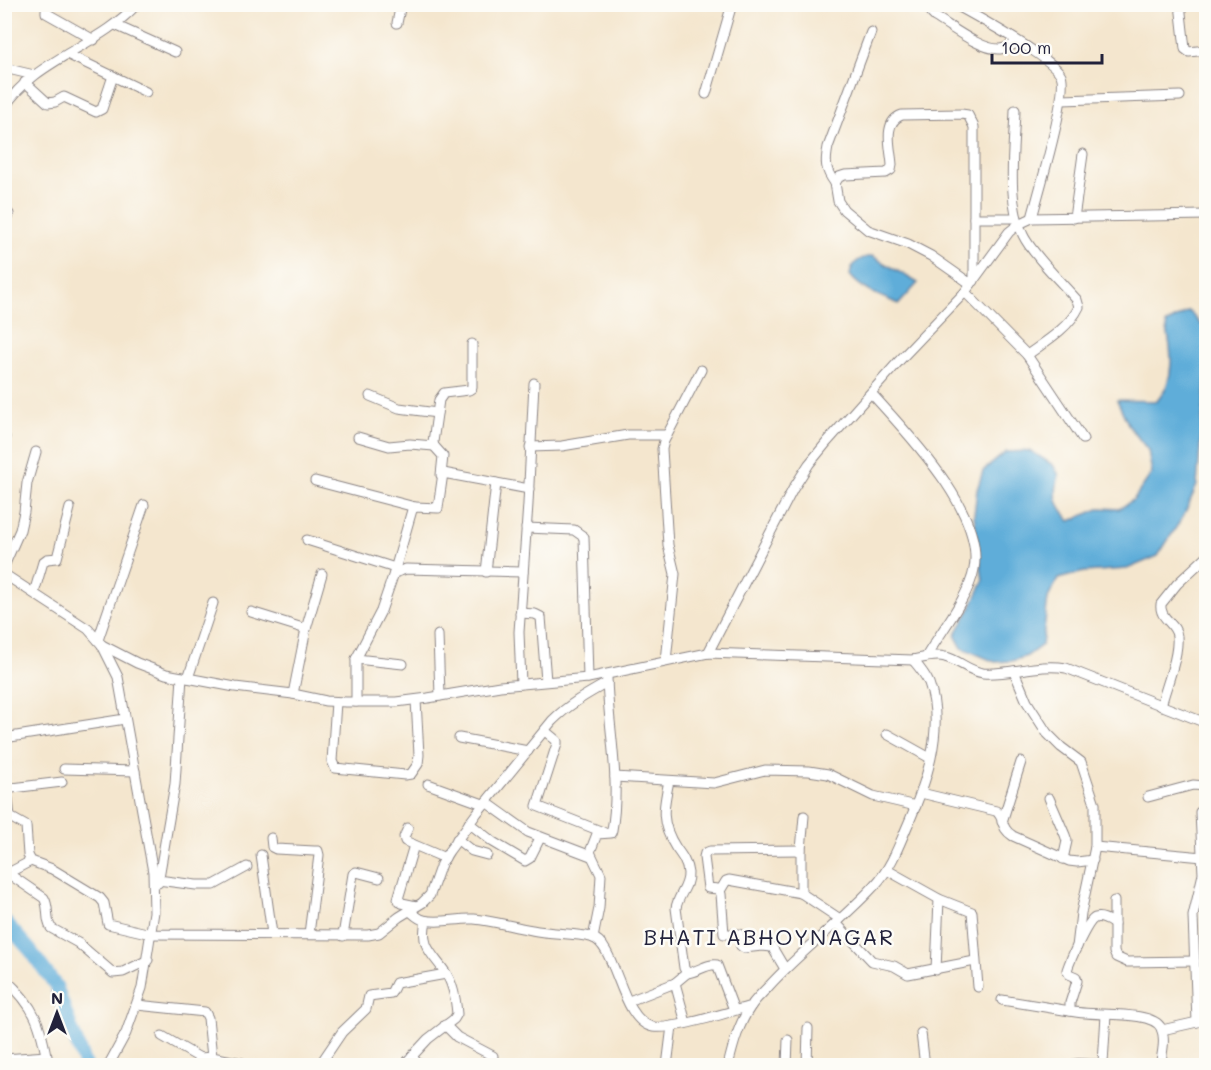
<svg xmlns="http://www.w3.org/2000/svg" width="1211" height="1070" font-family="Mali,sans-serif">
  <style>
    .water { fill: #5fadd9; stroke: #40688a; stroke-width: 1.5 }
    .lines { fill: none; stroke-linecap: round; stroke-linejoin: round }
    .river { stroke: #5fadd9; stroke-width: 14 }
    .minor-casing { stroke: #8b8484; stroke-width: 11 }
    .minor { stroke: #fff; stroke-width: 9 }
    .labels { text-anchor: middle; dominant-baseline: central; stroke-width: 5; stroke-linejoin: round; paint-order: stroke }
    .neighbourhood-label { font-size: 22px; letter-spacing: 1.5px; fill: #22223b; stroke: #fdfcf7 }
  </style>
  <rect width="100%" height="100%" fill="#fdfcf7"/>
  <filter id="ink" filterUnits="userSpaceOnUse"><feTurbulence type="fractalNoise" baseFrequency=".0167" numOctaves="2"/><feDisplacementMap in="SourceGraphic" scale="12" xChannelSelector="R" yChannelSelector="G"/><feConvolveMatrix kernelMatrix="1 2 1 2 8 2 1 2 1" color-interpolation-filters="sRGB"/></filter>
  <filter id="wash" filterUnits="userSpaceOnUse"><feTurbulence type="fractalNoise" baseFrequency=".008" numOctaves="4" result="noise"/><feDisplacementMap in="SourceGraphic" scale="24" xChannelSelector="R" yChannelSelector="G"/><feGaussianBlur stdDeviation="1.35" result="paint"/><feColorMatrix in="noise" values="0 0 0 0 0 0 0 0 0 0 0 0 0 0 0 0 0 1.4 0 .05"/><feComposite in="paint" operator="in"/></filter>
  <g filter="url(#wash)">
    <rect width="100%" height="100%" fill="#f4e6ce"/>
    <!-- water -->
    <g class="water">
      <path d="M872 256 918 283 899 304C882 297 861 290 850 275 852 262 860 258 872 256Z"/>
      <path d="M1189 311 1206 330V375L1197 485 1184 515 1158 556 1127 569 1084 572 1058 579 1048 598 1042 645 1027 656 1012 661 995 662 962 648 955 635 971 608 983 581 974 515 977 490 983 471 1006 452 1031 451 1053 465 1059 475C1053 497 1056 504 1070 521L1101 508 1119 509 1134 499 1152 473 1148 450 1129 426 1117 400 1157 401C1176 380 1172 351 1166 324Z"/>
    </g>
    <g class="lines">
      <!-- river -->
      <polyline class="river" points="4,921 30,950 56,986 85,1066"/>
    </g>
  </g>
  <g filter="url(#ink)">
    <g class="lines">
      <defs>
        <g id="minor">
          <polyline points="50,4 46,10 46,13 94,40"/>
          <path d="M931 4V13L935 17C952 27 981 50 1000 49 1007 48 1013 45 1018 42"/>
          <path d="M954 4C974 15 1053 58 1061 75 1069 92 1038 194 1032 218"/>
          <polyline points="1180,4 1185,49 1189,52 1206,50"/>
          <polyline points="397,23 401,4"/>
          <polyline points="115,25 175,52"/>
          <polyline points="69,55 146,92"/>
          <polyline points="4,68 34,75"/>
          <polyline points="25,82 48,103 55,102 64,97 96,112 102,109 113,76"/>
          <polyline points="706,94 732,4"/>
          <polyline points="1062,100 1180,96"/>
          <path d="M4 108C35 59 98 47 137 4"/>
          <path d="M1015 110C1014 149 1006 200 1023 235 1032 254 1062 283 1077 300L1079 307C1069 328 1045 342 1027 355"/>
          <path d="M835 183C825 170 825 162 828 147L871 32"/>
          <polyline points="4,209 9,214"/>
          <polyline points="974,218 1016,218"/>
          <polyline points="1074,218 1083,154"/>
          <path d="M971 284 931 256 908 244 868 230 844 210 838 201 835 183 839 177 845 175 886 173 891 170 892 165C891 148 882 122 902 115L961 114 968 115 974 127V281"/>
          <polyline points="965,292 1027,355 1083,439"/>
          <path d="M872 394C907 433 985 512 974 569 970 595 940 633 926 657"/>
          <polyline points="370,396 399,408 437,413"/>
          <polyline points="358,437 389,446 410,444 434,446"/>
          <polyline points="4,438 5,437"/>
          <polyline points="530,447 562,446 628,435 667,435"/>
          <polyline points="441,475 443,456 434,446 433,442 439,400 444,393 469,390 472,388 472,344"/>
          <polyline points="315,481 415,507"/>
          <polyline points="526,528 574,530 584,537 588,678"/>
          <polyline points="307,540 395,568"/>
          <polyline points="4,566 20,530 24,512 27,483 36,452"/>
          <polyline points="486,572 496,483"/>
          <polyline points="394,573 412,510 415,507 438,508 443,473 529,489"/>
          <polyline points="4,574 88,629 102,645 118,677 153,872 154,912 142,988 126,1033 108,1066"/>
          <polyline points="34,593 43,562 47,559 57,558 70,508"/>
          <polyline points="251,612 306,629"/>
          <polyline points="520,613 535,614 541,617 546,681"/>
          <polyline points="438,635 440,696"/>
          <polyline points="98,640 144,505"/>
          <path d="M102 645 137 663 166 674 235 687 293 694 326 701 346 702H396L428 698 500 686 588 678 708 653 913 660C923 658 935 654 945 657 959 660 968 671 983 673 1011 675 1038 663 1066 668L1206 723"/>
          <polyline points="708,653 793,489 809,464 827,442 899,361 965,292 1009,232 1019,224 1032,218 1206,215"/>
          <polyline points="356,659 403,664"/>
          <polyline points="666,661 675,574 668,545 662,449 664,441 701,370"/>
          <polyline points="1014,671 1027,702 1047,733 1061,747 1081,762 1095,804 1095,847 1081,913 1077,947"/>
          <polyline points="188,678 213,603"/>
          <polyline points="521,684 519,632 528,504 534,383"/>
          <polyline points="293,694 306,629 322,574"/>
          <polyline points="336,702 332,761 335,768 405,775 411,774 418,764 419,755 416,700"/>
          <polyline points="356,702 356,659 381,611 394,573 406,569 523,572"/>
          <path d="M1161 706C1166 686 1179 656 1177 636 1176 623 1159 619 1161 604L1177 584 1206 557"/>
          <polyline points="545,731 557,741 557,744 537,806 603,832"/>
          <polyline points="887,734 930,758"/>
          <polyline points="4,738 125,719"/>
          <polyline points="459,738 528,751"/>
          <polyline points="64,769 135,771"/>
          <polyline points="615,777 714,783 765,770 809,771 828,774 873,796 916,806"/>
          <path d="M669 781C663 808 660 823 676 848 682 856 687 863 688 873 689 887 678 895 676 908L684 968 687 973C698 972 707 963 717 965L734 1010"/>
          <polyline points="428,784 483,804"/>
          <polyline points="4,789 62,782"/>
          <path d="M4 792 8 799 10 817 26 826 28 855 31 861 52 869 100 898 104 903 108 924 151 934 368 935 379 933 399 917 422 903 430 895 441 864 449 851 477 813 552 721C568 705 587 694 607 683"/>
          <path d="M921 793 996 811C1006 819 999 827 1013 836L1069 861 1077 862 1093 860"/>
          <polyline points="1148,797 1193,785 1206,786"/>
          <polyline points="1049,798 1065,835 1067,841 1063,859"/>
          <polyline points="486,802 528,832 591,856"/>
          <polyline points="804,816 801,850 801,893 840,919"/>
          <polyline points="1002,822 1021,762"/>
          <polyline points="469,823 493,842 525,861 530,858 540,838"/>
          <polyline points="408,828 404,837 405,841 445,858"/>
          <polyline points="271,838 272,847 276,849 314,851 318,851 319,855 309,934"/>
          <polyline points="457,839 472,851 487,855"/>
          <polyline points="414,845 398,899 402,903 416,906"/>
          <polyline points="1095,847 1203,857"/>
          <polyline points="261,855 272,934"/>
          <polyline points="887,870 939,899 972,912 978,987"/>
          <polyline points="4,872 12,871 31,861"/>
          <path d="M6 872 44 898C50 908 45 919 51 928L78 943 113 973 123 972 148 960"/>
          <polyline points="158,880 196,885 214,885 247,867"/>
          <polyline points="158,883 175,784 182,677"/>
          <polyline points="720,891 726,881 729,880 801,893"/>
          <polyline points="1114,901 1114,952 1116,957 1127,962 1195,961"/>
          <path d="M409 910C414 914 418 919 424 920 439 924 458 918 474 919 494 921 513 927 532 930 551 934 572 933 591 937 617 943 620 1021 653 1027 674 1030 728 1012 751 1006"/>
          <polyline points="836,923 872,961 894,966 908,974 975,961"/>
          <path d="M1114 924C1109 921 1102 916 1095 918 1087 921 1070 961 1067 970L1069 974 1076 977 1077 981 1070 1003V1011C1090 1017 1152 1009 1161 1028 1166 1039 1162 1054 1160 1066"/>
          <polyline points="343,936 353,874 356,872 379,878"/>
          <path d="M593 938 599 908 601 875 590 852 597 834 611 833 612 830C621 779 608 728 607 677"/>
          <polyline points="785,969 772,947 762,946 744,948 741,946 739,934 724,934 721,894 718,889 708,888 704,857 705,853 710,851 801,850"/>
          <polyline points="936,970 939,899"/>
          <path d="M4 978C36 1007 41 1025 48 1066"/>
          <polyline points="1002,1000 1070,1011"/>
          <polyline points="629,1001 675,983"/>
          <polyline points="137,1005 205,1012 208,1018 212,1057 242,1063 245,1066"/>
          <polyline points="1197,1022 1193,916 1203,874 1200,812"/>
          <polyline points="686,1023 675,983 687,973"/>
          <polyline points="445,1025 457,1037 493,1056"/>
          <polyline points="1162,1030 1206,1020"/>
          <polyline points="921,1033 925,1066"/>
          <polyline points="162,1036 200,1058 212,1057"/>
          <polyline points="412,1056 419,1066"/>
          <polyline points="4,1059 47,1056"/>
          <polyline points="283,1066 297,1066"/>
          <polyline points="319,1066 342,1032 366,1009 369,996 391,993 396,983 446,974"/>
          <path d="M403 1066 428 1039 454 1019 457 1014C456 1001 453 983 445 972 432 953 420 947 426 921"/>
          <polyline points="667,1066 672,1026"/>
          <path d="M728 1066C733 1045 739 1023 751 1006 756 999 763 992 769 986 802 950 842 921 875 885 890 869 898 848 906 829 925 786 946 730 929 683 925 674 919 667 913 660"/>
          <polyline points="787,1066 788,1040"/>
          <polyline points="807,1066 808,1028"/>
          <path d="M1070 1066C1079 1060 1092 1067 1103 1063L1106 1015"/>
        </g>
      </defs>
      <!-- minor casing -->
      <use href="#minor" class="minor-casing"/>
      <!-- minor -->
      <use href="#minor" class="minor"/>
    </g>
  </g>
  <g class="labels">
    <!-- neighbourhood labels -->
    <g class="neighbourhood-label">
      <text x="769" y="936">BHATI ABHOYNAGAR</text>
    </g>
  </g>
  <!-- margin -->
  <rect width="1211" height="1070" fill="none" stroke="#fdfcf7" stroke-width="24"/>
  <!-- north arrow -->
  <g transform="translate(57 1013)" stroke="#fdfcf7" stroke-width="4.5" paint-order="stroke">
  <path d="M0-4.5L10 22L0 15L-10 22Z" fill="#22223b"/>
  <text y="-9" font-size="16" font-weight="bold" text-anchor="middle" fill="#22223b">N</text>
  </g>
  <!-- scale -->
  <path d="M992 54v9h110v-9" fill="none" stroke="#22223b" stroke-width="3"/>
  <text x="1001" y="54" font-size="18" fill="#22223b" stroke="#fdfcf7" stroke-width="4.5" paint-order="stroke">100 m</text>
</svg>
